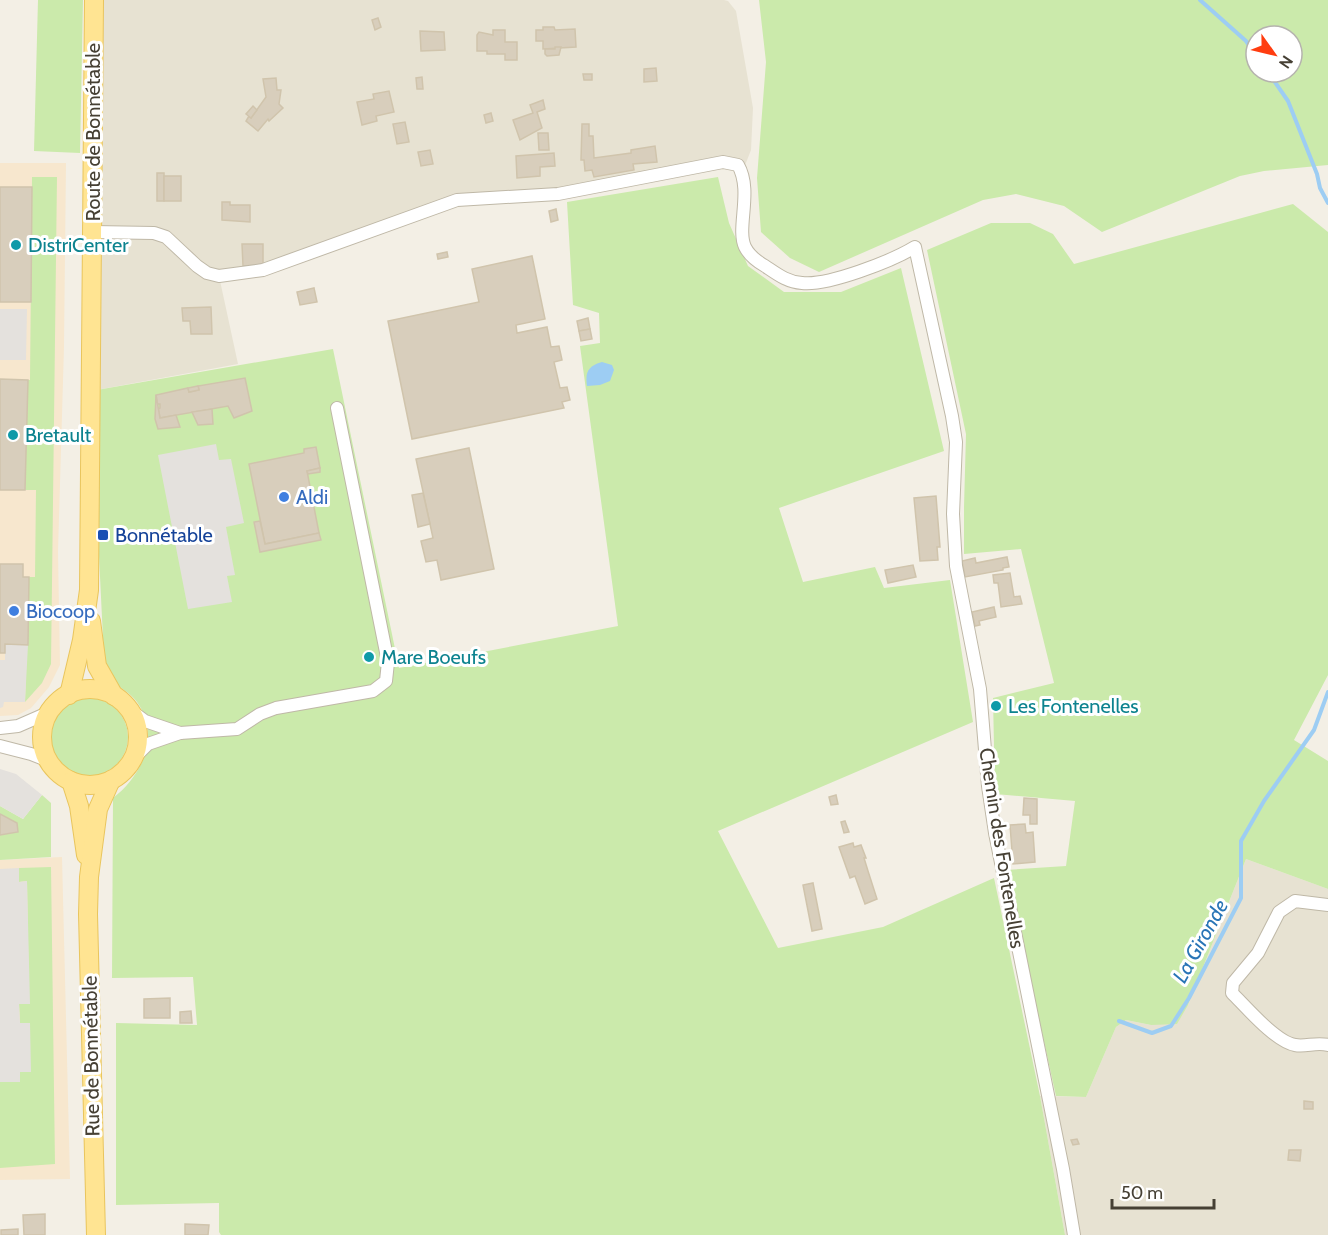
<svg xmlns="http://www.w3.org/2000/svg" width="1328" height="1235" font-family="Cabin,sans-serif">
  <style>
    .residential { fill: #e7e2d2 }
    .commercial { fill: #f7e7ce }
    .green { fill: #cbeaab; fill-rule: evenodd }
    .parking { fill: #e4e1dd }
    .water { fill: #9dcdf3 }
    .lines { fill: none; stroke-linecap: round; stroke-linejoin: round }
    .stream { stroke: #9dcdf3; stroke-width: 4 }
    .building { fill: #d8cebc; stroke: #d0c4ac; stroke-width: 1.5 }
    .street-casing { stroke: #bfb8a7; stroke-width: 14 }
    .primary-casing { stroke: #e9c55d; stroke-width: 20 }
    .street { stroke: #fff; stroke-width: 12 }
    .primary { stroke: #ffe492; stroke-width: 18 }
    .culture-dot { fill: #0f9aa8; stroke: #fff; stroke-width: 2 }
    .shop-dot { fill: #3f7fe0; stroke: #fff; stroke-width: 2 }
    .transit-dot { fill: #1a4fb4; stroke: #fff; stroke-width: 2 }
    .labels { text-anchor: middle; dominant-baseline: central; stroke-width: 6; stroke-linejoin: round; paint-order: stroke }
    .street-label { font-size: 20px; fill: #464034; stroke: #fff }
    .culture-label { font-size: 20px; fill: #0d838f; stroke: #fff; text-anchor: start }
    .shop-label { font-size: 20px; fill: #366cbe; stroke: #fff; text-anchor: start }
    .transit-label { font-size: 20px; fill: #164399; stroke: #fff; text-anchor: start }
    .water-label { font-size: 21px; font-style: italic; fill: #2975b6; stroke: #fff }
  </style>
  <rect width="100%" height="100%" fill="#f3efe5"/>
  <!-- residential -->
  <g class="residential">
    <polygon points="94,0 724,0 728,1 736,11 753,108 751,150 742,173 738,165 558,194 457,200 263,270 219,276 238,364 91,391"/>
    <polygon points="1246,859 1328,889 1328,1235 1065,1235 1040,1096 1086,1097 1116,1027 1126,1020 1151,1025 1188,1005"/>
  </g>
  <!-- commercial -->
  <g class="commercial">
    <polygon points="0,163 66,163 64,347 58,552 60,665 49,687 31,708 18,715 0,716"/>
    <polygon points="62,857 70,1179 0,1180 0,860"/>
  </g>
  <!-- green -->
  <g class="green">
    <polygon points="38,0 83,0 80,153 34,151"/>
    <path d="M759 0H1328V165L1264 171 1240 176 1102 232 1064 206 1016 194 983 200 819 272 790 258 761 232 757 178 766 62ZM1256 36H1292V72H1256Z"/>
    <polygon points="32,177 57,177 51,664 42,683 25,702 29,577 35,577 36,490 25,490 28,380 30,380"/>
    <path d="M718 177 729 223 748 266 784 292H841L901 268 944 451 779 508 803 582 875 567 884 588 950 580 973 722 718 831 778 948 883 927 994 878 1040 1096 1065 1235H221L219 1232V1203L116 1205V1023L197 1025 193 977 112 978 113 798C142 776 161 735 137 702 130 692 117 687 110 677 107 672 106 665 104 659L91 391 333 349 399 668 618 626 580 346 600 343 599 313 573 305 567 202Z"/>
    <polygon points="1293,204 1328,232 1328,675 1294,740 1328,761 1328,889 1246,859 1188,1005 1177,1024 1151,1025 1126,1020 1116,1027 1086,1097 1056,1096 1006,870 1066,866 1075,801 995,794 993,698 1054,683 1021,549 964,554 964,507 966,434 927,250 991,223 1030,223 1053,234 1074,264"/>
    <circle cx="89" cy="737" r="39"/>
    <polygon points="42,795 51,803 51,857 0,860 0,835 18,832 17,823 0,814 0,806 23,819"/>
    <polygon points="51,867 55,1164 0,1168 0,1082 19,1082 19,1072 30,1072 30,1023 20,1023 19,1003 29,1004 27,881 19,882 19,868"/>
  </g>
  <!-- parking -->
  <g class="parking">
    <polygon points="0,309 27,309 26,360 0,360"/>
    <polygon points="216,444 219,460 231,459 244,523 226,527 235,575 227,576 232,602 188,609 158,455"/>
    <polygon points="5,644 28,645 25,702 4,702 3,707 0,708 0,660 5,660"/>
    <polygon points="0,769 16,774 42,795 23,819 0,806"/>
    <polygon points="19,868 19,882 27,881 30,1004 19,1004 20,1023 30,1023 31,1072 20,1072 20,1082 0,1082 0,869"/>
  </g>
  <!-- water -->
  <path class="water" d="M602 362 612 365 614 370 610 381 600 385 587 386C585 372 588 366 602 362Z"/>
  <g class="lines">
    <!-- stream -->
    <g class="stream">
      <polyline points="1200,0 1246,41 1256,55"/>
      <polyline points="1268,72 1288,101 1317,174 1320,188 1328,203"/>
      <polyline points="1119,1021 1152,1033 1171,1026 1189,998 1241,898 1241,841 1264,801 1314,730 1328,692"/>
    </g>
  </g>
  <!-- building -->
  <g class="building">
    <polygon points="378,18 381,27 375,30 372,20"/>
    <polygon points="543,27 554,27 555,30 575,29 576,47 543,49 543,41 536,41 536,30 543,30"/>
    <polygon points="493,30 505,30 505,42 517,42 517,60 505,60 505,54 487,54 487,51 477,51 477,35 479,32 493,35"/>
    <polygon points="420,31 444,32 445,50 421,51"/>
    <polygon points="555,47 561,47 559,55 547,56 545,54 545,49 555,49"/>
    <polygon points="656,68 657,81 644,82 644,69"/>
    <polygon points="583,74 592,74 592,80 584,80"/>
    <polygon points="422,77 423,89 417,89 416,78"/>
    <polygon points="276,78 277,90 281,90 279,104 283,108 269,121 268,119 258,131 246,121 249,116 251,118 266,97 263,79"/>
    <polygon points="389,91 394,112 376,116 377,121 362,125 357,102 374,99 373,94"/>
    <polygon points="543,100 545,109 537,112 542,128 520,140 513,120 533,113 530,105"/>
    <polygon points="253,106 257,110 251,118 246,114"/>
    <polygon points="491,113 493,121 486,123 484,115"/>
    <polygon points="405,122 409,142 397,144 393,124"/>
    <polygon points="582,124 589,124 589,136 593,136 594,158 631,153 631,150 655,146 657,162 633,164 634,170 594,177 592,170 585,171 584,160 581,160"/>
    <polygon points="538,133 548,133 549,150 539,150"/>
    <polygon points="430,150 433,164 421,166 418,152"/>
    <polygon points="554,153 555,166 540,167 540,176 517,178 516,156"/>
    <rect x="157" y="173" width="7" height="28"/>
    <rect x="164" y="176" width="17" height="25"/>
    <polygon points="0,187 32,187 31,302 0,302"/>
    <polygon points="222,202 230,202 230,205 250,205 250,222 222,220"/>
    <polygon points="556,209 558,220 551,222 549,211"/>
    <polygon points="242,244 263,244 263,265 243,266"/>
    <polygon points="447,252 448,257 438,259 437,254"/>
    <polygon points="532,256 545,319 516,325 517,333 547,327 551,347 559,346 562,360 554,362 560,388 567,387 570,400 562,402 564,408 412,439 388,321 479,302 472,269"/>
    <polygon points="314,288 317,302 300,305 297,292"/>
    <polygon points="211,307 212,334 191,334 190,321 183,321 182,308"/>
    <polygon points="588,318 590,329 579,331 577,321"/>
    <polygon points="590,329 592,339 581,341 579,331"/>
    <polygon points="245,378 252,411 234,418 228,406 160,418 158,409 160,408 160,404 157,404 156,395 188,388 189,392 199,390 198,386"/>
    <polygon points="0,379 28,380 25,490 0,490"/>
    <polygon points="198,386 199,390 189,392 188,388"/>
    <polygon points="156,395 160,418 176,415 180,427 158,429 155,419"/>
    <polygon points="212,409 213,424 198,425 192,412"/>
    <polygon points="316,447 320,468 307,471 319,533 265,544 249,464 304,453 304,449"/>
    <polygon points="469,448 494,569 441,580 437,560 426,562 421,541 433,538 416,459"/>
    <polygon points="320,468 320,472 308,474 307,471"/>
    <polygon points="423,493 430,524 418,527 412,495"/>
    <polygon points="936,496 940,547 937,547 938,560 920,561 914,498"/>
    <polygon points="260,521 265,544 319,533 321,540 260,552 254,522"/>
    <polygon points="1007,557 1009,567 1003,568 1003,570 965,577 962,561 975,558 976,563"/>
    <polygon points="0,564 23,564 23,577 29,577 28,645 5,644 5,653 0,653"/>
    <polygon points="913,565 916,577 888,583 885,570"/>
    <polygon points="1010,573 1014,597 1020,596 1022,604 1001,607 998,583 994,583 993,575"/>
    <polygon points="994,607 996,617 979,621 980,625 975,626 972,612"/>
    <polygon points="371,653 372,660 368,661 366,654"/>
    <polygon points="996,701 1000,703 995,710 991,708"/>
    <polygon points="836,795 838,804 831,805 829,797"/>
    <polygon points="1024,798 1037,799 1037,824 1030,824 1030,815 1023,815"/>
    <polygon points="0,814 17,823 18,832 0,835"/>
    <polygon points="845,821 849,832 844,833 841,822"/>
    <polygon points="1025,824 1026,833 1033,832 1035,862 1013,864 1010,825"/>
    <polygon points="853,843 854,847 861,845 866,858 864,858 868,871 877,899 865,904 855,876 850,878 839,847"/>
    <polygon points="813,883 822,929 812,931 803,885"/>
    <polygon points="170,998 170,1018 144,1018 144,999"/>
    <polygon points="191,1011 192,1023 180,1023 180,1012"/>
    <polygon points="1304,1101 1313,1102 1313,1109 1304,1109"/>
    <polygon points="1077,1139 1079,1144 1073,1145 1071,1140"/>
    <polygon points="1289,1150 1301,1150 1300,1161 1288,1160"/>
    <polygon points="45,1214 45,1235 24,1235 23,1215"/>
    <polygon points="185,1224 209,1225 208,1235 185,1235"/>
    <polygon points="18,1229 18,1235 1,1235 1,1230"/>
  </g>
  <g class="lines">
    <defs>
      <g id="street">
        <path d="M93 232 154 233 166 237 197 266 207 273 219 276 263 270 457 200 558 194 723 162 738 165C753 191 736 228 745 247 749 255 758 262 765 266 777 274 787 282 802 283 828 286 892 261 915 247L952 416 956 442 953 514 956 566 980 689 988 786 995 833 1063 1169 1074 1235"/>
        <polyline points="129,709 145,721 180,733"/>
        <polyline points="0,728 18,726 50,712"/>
        <polyline points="0,746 31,754 49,761"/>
        <polyline points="132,760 148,744 180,733 237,729 260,714 276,708 373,691 386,681 388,662 337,408"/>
        <path d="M1328 905 1295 901 1279 912 1258 953 1233 983 1232 993C1246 1007 1276 1042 1295 1045 1306 1047 1316 1042 1328 1045"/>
      </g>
      <g id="primary">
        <polyline points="91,621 97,666 114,696"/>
        <circle cx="90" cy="737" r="48"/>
        <polyline points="69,695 82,640 89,590 94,0"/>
        <polyline points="71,781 79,806 86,855"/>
        <polyline points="96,1235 88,914 89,877 98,809 111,780"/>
      </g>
    </defs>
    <!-- street casing -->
    <use href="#street" class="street-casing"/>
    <!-- primary casing -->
    <use href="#primary" class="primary-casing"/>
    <!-- street -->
    <use href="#street" class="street"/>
    <!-- primary -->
    <use href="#primary" class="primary"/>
  </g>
  <!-- markers -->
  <g class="culture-dot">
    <circle cx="16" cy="245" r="6"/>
    <circle cx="13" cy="435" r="6"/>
    <circle cx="369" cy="657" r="6"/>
    <circle cx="996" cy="706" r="6"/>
  </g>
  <g class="shop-dot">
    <circle cx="284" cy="497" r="6"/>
    <circle cx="14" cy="611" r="6"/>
  </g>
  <rect class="transit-dot" x="97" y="529" width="12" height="12" rx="3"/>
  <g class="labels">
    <!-- street labels -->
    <g class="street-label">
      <text transform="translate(93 132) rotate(-90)">Route de Bonnétable</text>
      <text transform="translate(1002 848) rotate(81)">Chemin des Fontenelles</text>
      <text transform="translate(91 1056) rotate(-91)">Rue de Bonnétable</text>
    </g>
    <!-- culture labels -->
    <g class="culture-label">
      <text x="28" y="245">DistriCenter</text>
      <text x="25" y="435">Bretault</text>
      <text x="381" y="657">Mare Boeufs</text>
      <text x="1008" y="706">Les Fontenelles</text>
    </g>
    <!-- shop labels -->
    <g class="shop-label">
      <text x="296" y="497">Aldi</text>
      <text x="26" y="611">Biocoop</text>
    </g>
    <!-- transit labels -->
    <g class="transit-label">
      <text x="115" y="535">Bonnétable</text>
    </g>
    <!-- water labels -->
    <g class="water-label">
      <text transform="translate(1200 941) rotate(-61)">La Gironde</text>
    </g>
  </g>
  <!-- north arrow -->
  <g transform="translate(1274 54) rotate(124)"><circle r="28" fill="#ffffff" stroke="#b5b3ae" stroke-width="1.5"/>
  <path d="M0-4.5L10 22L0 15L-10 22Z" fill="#ff3d10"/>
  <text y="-9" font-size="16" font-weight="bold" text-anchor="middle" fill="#464034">N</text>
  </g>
  <!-- scale -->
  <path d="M1112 1199v9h102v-9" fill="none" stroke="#464034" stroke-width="3"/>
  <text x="1121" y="1199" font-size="18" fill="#464034" stroke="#ffffff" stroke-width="4.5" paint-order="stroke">50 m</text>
</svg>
